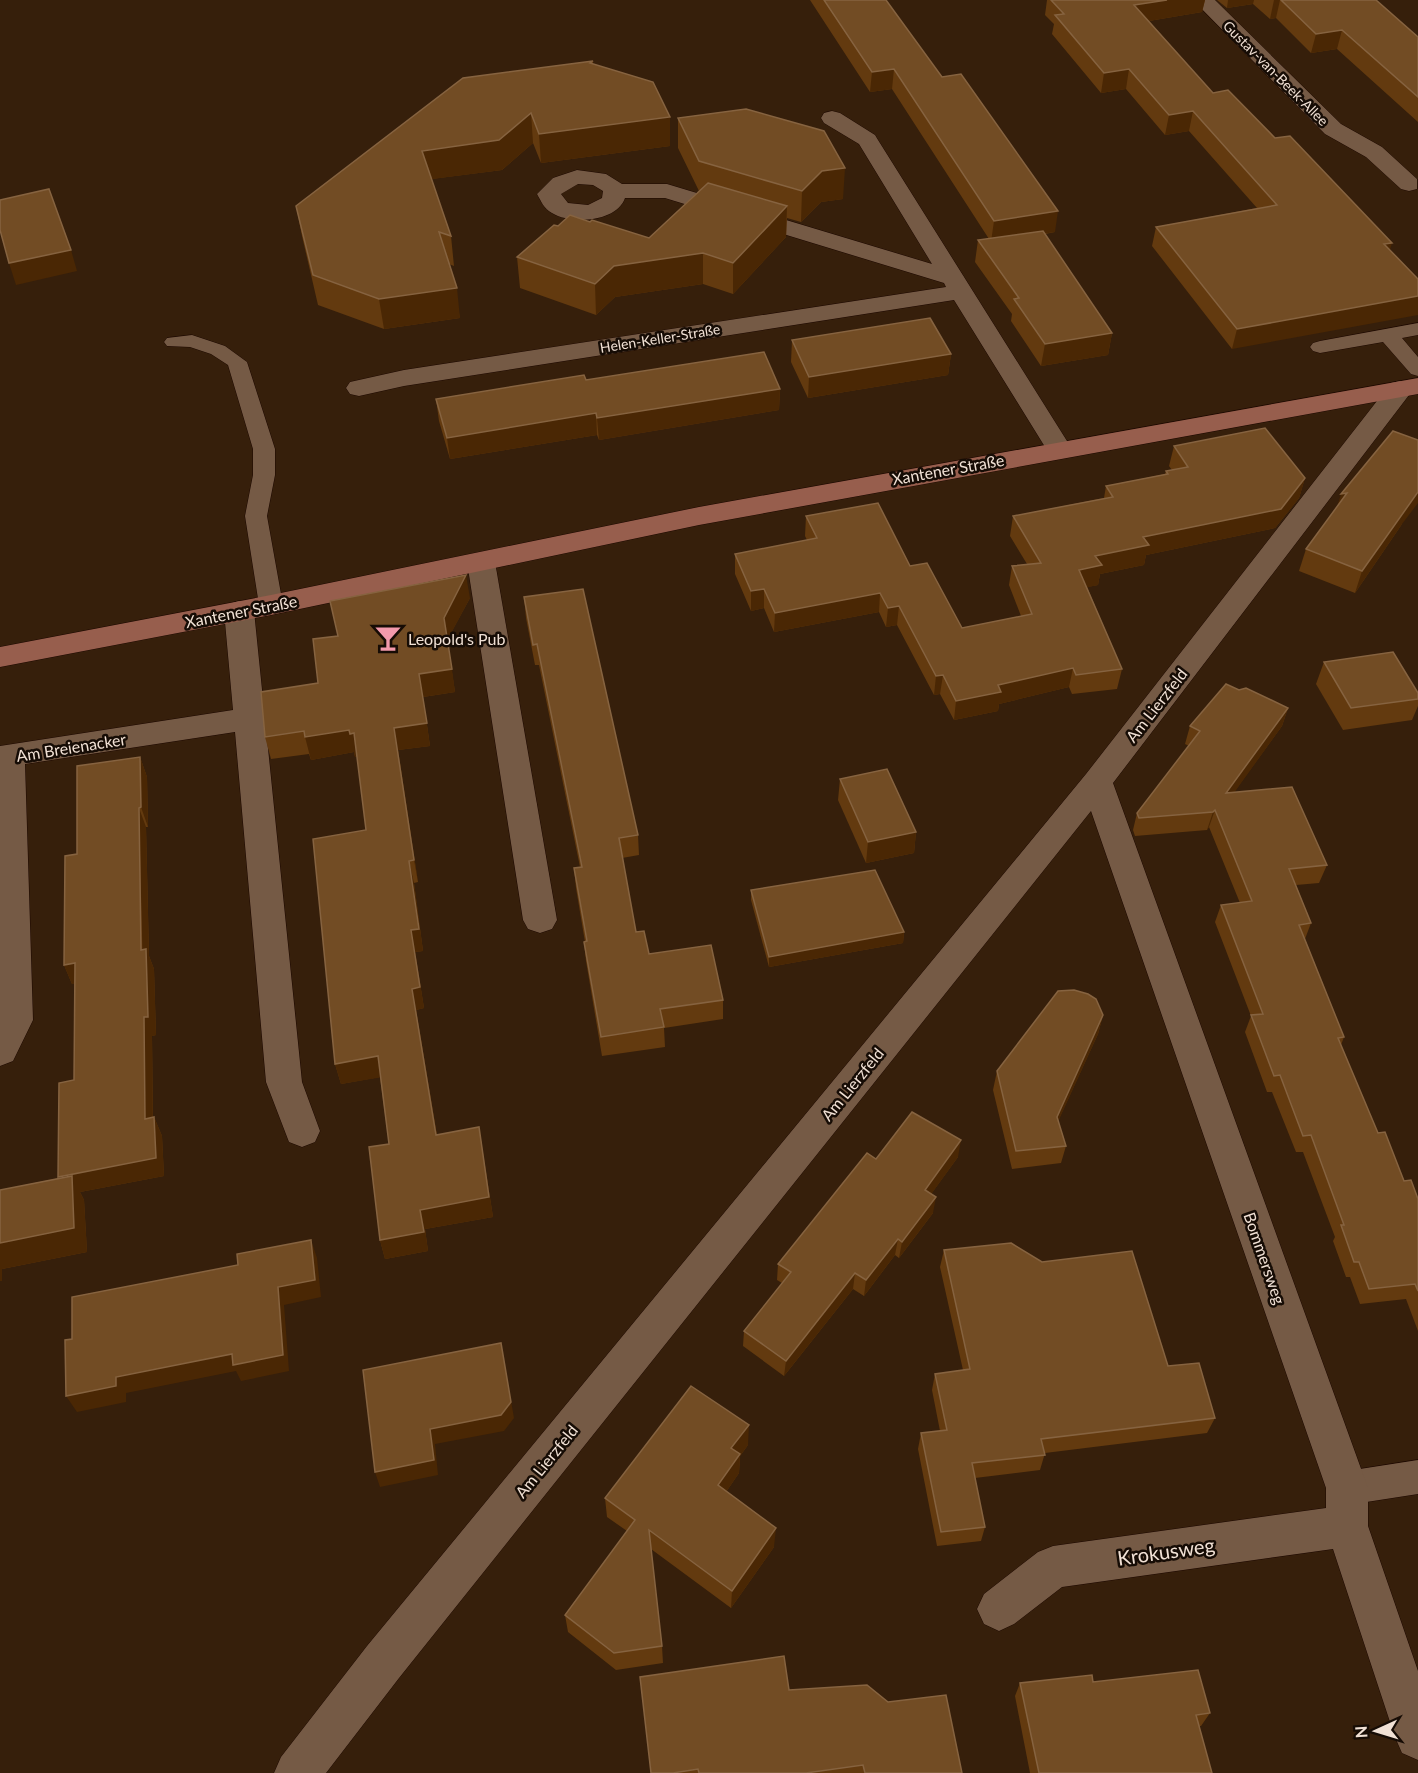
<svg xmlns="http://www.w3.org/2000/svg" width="1418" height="1773" font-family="Lato,sans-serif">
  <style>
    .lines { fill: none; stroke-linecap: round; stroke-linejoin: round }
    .service-casing { stroke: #1d0800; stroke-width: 1 }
    .minor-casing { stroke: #1d0800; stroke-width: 1 }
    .secondary-casing { stroke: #1d0800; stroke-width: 1 }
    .service { fill: #755a45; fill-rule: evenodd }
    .minor { fill: #755a45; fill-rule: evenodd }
    .secondary { fill: #975e4d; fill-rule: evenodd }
    .wall { fill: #633a0f }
    .shaded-wall { fill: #4a2704 }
    .building { fill: #724c24; stroke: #866340; stroke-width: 1.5 }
    .labels { text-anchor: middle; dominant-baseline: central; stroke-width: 5; stroke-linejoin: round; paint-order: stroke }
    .far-street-label { font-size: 14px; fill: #f1e1d5; stroke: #160c05 }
    .street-label { font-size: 16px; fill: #f1e1d5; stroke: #160c05 }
    .poi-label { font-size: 16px; fill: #f1e1d5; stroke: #160c05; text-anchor: start }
    .near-street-label { font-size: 20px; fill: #f1e1d5; stroke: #160c05 }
  </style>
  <rect width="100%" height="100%" fill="#361f0b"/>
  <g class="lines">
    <defs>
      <g id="service">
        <polygon points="1418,323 1418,335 1402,338 1418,357 1418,376 1411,374 1383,342 1320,353 1313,351 1310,347 1313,343 1320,341"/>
        <polygon points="192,335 225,346 247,362 275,449 275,475 267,516 283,605 279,611 271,613 263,611 259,605 245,516 253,475 253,449 228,365 211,354 190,347 167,346 164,342 167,338"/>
        <polygon points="1418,1460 1418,1494 1347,1505 1335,1500 1330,1488 1335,1476 1347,1471"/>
      </g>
      <g id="minor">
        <polygon points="1193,0 1215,0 1341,124 1382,147 1417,179 1417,189 1409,191 1401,189 1366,157 1325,134"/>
        <path d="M832 111 840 113 875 135 878 140 1072 449 1068 455 1059 457 1050 455 954 300 404 386 359 396 350 394 346 388 350 382 404 370 946 287 944 283 665 198H625C617 222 571 225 552 213 544 209 541 201 537 194L553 178 577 170 606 174 622 184H667L932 264 859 144 824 123 821 118 824 113ZM578 184 593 185 603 191 602 198 588 205 568 203 561 194Z"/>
        <polygon points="1400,381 1409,383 1413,389 1409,395 1113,783 1368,1488 1368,1526 1418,1671 1418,1760 1402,1753 1395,1737 1333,1549 1062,1587 1014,1624 999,1631 984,1624 977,1609 984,1594 1038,1552 1053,1546 1326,1508 1326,1488 1091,811 399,1678 326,1773 274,1773 281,1757 367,1646 1086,774 1391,383"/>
        <polygon points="481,553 491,555 495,562 557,920 552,929 540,933 528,929 523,920 467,562 471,555"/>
        <polygon points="239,601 249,604 254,611 302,1082 320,1131 315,1142 302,1147 289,1142 266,1082 235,732 25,764 33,1020 13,1061 0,1066 0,746 233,710 224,611 229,604"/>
      </g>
      <polygon id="secondary" points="1418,378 1418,394 699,525 271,615 0,667 0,647 271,595 699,507"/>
    </defs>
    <!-- service casing -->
    <use href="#service" class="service-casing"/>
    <!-- minor casing -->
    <use href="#minor" class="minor-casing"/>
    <!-- secondary casing -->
    <use href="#secondary" class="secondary-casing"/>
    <!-- service -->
    <use href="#service" class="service"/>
    <!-- minor -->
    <use href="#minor" class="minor"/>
    <!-- secondary -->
    <use href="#secondary" class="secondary"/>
  </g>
  <!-- wall -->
  <g class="wall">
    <polygon points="810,0 886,0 1055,232 1045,234 1112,333 1108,355 1041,366 1011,321 1012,314 975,262 978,240 989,239 892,89 870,92"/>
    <polygon points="1047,0 1205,0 1202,12 1149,21 1213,93 1275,138 1392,243 1232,349 1152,246 1156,227 1257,208 1189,131 1165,135 1126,89 1101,93 1052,34 1054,24 1045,15"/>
    <polygon points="1217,0 1376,0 1418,37 1418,122 1337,49 1311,53 1276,18 1270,19 1253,4 1227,8"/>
    <polygon points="593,61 593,64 670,146 541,163 533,143 502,170 431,179 451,236 454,266 449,264 460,318 384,329 318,305 302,236 296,206"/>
    <polygon points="678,118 843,199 821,202 801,222 787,218 786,237 733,294 703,284 615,297 596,315 520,288 517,257 558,226 590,222 649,238 699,191 678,148"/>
    <polygon points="792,340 951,354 948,375 808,398 791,362"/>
    <polygon points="586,380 780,389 779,410 599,440 597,435 450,459 439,421 436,399"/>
    <polygon points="1174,446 1305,478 1299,498 1275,528 1146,555 1144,565 1100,574 1098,585 1087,587 1122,669 1117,689 1072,694 1069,687 999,704 998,711 954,720 940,694 934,695 897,625 886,627 879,612 774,632 764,608 751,611 735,574 735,554 807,540 805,536 806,516 910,566 962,628 1021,616 1009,585 1012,566 1027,564 1010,536 1013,516 1104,498 1106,486 1165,474 1166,471 1172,470 1169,466"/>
    <polygon points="1402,524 1355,593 1299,571 1306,549"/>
    <polygon points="524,597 638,835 639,855 622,858 636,932 649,954 723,1000 723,1019 664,1028 665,1047 602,1056 586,961 584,942 585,942 576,888 574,868 580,867 539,665 535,665 526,618"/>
    <polygon points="470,598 447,640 455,692 423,697 430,746 398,750 418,882 414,883 423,951 415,952 424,1008 416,1010 437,1135 479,1127 493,1217 425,1229 428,1251 385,1259 380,1240 389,1144 380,1077 341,1084 335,1064 366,830 357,756 355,757 354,752 311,760 309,754 271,759 265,737 318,683"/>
    <polygon points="1324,662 1418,693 1418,706 1412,720 1343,730 1316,684"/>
    <polygon points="1239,690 1288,708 1282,726 1234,792 1327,865 1319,883 1296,885 1311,923 1305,939 1344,1037 1341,1045 1378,1133 1404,1181 1418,1199 1418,1331 1406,1299 1360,1304 1350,1277 1346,1277 1333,1241 1335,1237 1303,1152 1296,1152 1272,1092 1267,1092 1245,1032 1251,1016 1215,922 1221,905 1240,903 1209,827 1207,830 1135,836 1133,830 1137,813 1189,746 1185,744 1190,726"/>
    <polygon points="140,757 147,777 148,827 146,827 149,956 154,969 156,1035 152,1036 153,1118 154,1117 162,1136 164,1176 80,1192 84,1200 87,1252 2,1269 2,1281 0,1281 0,1190 59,1178 58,1177 74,1080 75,983 72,984 64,965 77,854"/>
    <polygon points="840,779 916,832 914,853 866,863 838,800"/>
    <polygon points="751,890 904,932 903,943 769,967 751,900"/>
    <polygon points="1103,1015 1098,1034 1058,1121 1066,1146 1061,1163 1012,1169 993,1090 997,1071"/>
    <polygon points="958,1157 931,1194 933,1213 899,1258 895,1255 864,1296 853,1289 784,1376 743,1346 744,1331 782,1283 777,1280 778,1264 876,1159"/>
    <polygon points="944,1250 1168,1366 1215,1418 1207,1433 1045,1453 1040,1470 975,1478 985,1527 981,1541 937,1546 918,1449 921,1433 940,1431 932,1390 935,1374 963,1370 940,1267"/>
    <polygon points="748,1445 740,1456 739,1473 726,1492 774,1547 731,1608 651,1549 662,1646 663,1663 616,1670 568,1632 565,1615 627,1531 607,1517 605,1498"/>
    <polygon points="1093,1682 1210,1713 1201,1726 1199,1726 1212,1773 1030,1773 1015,1696 1020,1683"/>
    <polygon points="789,1690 962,1773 650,1773"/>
  </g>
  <!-- shaded-wall -->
  <g class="shaded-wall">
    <polygon points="1167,0 1205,0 1202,12 1131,24 1134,5"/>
    <polygon points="1228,0 1254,0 1253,4 1227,8"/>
    <polygon points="1274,0 1280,0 1276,18 1270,19"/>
    <polygon points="1342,30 1337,49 1311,53 1316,34"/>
    <polygon points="894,69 892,89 870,92 872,72"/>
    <polygon points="1129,69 1126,89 1101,93 1104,73"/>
    <polygon points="1193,111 1189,131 1165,135 1169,115"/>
    <polygon points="531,113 533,143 502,170 425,180 422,151"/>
    <polygon points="670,117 670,146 541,163 539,134"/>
    <polygon points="845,168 843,199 821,202 801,222 802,191 822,171"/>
    <polygon points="787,206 786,237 733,294 733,263"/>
    <polygon points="1058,211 1055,232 991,242 994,221"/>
    <polygon points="1392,243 1386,263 1384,244"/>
    <polygon points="71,250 77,271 16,285 9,263"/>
    <polygon points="703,253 703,284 615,297 596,315 595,284 614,266"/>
    <polygon points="457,288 460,318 384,329 379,299"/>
    <polygon points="1418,296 1418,315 1232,349 1237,329"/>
    <polygon points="1112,333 1108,355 1041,366 1045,344"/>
    <polygon points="951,354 948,375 808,398 809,377"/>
    <polygon points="780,389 779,410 599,440 597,418"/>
    <polygon points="596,413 597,435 450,459 447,438"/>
    <polygon points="1305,478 1299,498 1275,528 1146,555 1144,565 1100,574 1098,585 1075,590 1079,570 1095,556 1143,537"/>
    <polygon points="1418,492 1418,503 1402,524 1355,593 1362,571"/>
    <polygon points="1347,493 1334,516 1341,494"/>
    <polygon points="466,575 470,598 447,641 444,618"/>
    <polygon points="764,589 764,608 751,611 751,591"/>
    <polygon points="880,593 879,612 774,632 775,613"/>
    <polygon points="899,606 897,625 886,627 888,608"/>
    <polygon points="1073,668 1069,687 999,704 998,711 954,720 956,701 998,685"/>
    <polygon points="452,669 455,692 423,697 430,746 398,750 418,882 414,860 394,728 419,674"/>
    <polygon points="943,675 940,694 934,695 936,676"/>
    <polygon points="1288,708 1282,726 1221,811 1226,793"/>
    <polygon points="349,730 354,733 359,756 355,757 354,752 311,760 305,737"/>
    <polygon points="140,757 147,777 148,827 141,807"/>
    <polygon points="139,808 146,827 149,956 154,969 156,1035 152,1036 153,1137 145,1119 144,1017"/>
    <polygon points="1215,810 1209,827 1207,830 1213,812"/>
    <polygon points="916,832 914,853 866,863 868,842"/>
    <polygon points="409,861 414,883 423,951 415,952 424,1008 416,1010 440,1156 436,1135 412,989"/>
    <polygon points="904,932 903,943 769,967 769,957"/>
    <polygon points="75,963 84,982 72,984 64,965"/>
    <polygon points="1103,1015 1098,1034 1052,1135 1057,1117"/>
    <polygon points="378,1056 383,1077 341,1084 335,1064"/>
    <polygon points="154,1117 162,1136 164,1176 80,1192 84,1200 87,1252 2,1269 2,1281 0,1281 0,1243 68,1194 58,1177"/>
    <polygon points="479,1127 493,1217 425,1229 428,1251 385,1259 380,1240 420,1210"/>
    <polygon points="961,1140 958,1157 922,1207 925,1190"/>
    <polygon points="936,1197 933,1213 899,1258 902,1242"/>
    <polygon points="898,1239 895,1255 864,1296 866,1280"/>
    <polygon points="311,1240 317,1258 321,1297 284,1305 289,1371 241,1381 236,1371 126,1393 126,1402 77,1412 66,1396 116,1377 278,1287"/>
    <polygon points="855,1273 853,1289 784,1376 786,1361"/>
    <polygon points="501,1343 514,1418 504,1431 435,1444 438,1475 380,1487 375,1472"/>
    <polygon points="749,1425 748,1445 740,1456 739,1473 718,1504 718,1485 731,1448"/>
    <polygon points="776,1528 774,1547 731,1608 732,1591"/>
  </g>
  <!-- building -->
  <g class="building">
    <polygon points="824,0 886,0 942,77 961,74 1058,211 994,221 894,69 872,72"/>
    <polygon points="1051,0 1167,0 1134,5 1213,93 1228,90 1275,138 1290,136 1392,243 1384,244 1418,279 1418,296 1237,329 1156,227 1277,205 1193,111 1169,115 1129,69 1104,73 1055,15 1064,14"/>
    <polygon points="1281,0 1376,0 1418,37 1418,97 1342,30 1316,34"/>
    <polygon points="593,61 590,63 653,82 670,117 539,134 531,113 499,140 422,151 451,236 439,232 457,288 379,299 313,275 296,206 463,78"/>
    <polygon points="746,109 824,131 845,168 822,171 802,191 699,161 678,118"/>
    <polygon points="708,183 787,206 733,263 703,253 614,266 595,284 517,257 554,225 558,226 570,215 590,222 592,220 649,238"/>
    <polygon points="49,189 71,250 9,263 0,230 0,200"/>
    <polygon points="1043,231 1112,333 1045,344 1014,299 1019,298 978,240"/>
    <polygon points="930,318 951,354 809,377 792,340"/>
    <polygon points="764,352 780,389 597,418 596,413 447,438 436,399 584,375 586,380"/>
    <polygon points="1265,428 1305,478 1281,509 1143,537 1149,545 1095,556 1102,565 1079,570 1122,669 1076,675 1073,668 998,685 1001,692 956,701 943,675 936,676 899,606 888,608 880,593 775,613 764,589 751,591 735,554 817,538 806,516 878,503 910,566 927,563 962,628 1032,614 1012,566 1041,563 1013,516 1113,497 1106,486 1168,474 1166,471 1188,467 1174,446"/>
    <polygon points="1393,431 1418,440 1418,492 1362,571 1306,549 1347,493 1341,494"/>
    <polygon points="466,575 444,618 452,669 419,674 427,723 394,728 414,860 409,861 419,929 411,930 420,987 412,989 436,1135 479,1127 489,1197 420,1210 424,1232 380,1240 369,1147 389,1144 378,1056 335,1064 313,839 366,830 354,733 350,734 349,730 305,737 304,731 265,737 261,692 318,683 313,639 338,636 330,601"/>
    <polygon points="583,589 638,835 619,838 636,932 644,931 649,954 711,945 723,1000 660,1009 664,1027 601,1037 584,942 587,941 574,868 582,867 537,644 533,645 524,597"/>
    <polygon points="1393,652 1418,693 1418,699 1351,708 1324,662"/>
    <polygon points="1226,684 1239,690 1246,688 1288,708 1226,793 1292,787 1327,865 1289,869 1311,923 1299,925 1344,1037 1338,1038 1378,1133 1385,1132 1404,1181 1411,1180 1418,1199 1418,1291 1415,1284 1369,1289 1359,1262 1354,1262 1341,1225 1344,1225 1311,1135 1303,1136 1280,1075 1274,1076 1251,1015 1263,1014 1221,905 1252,901 1215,810 1213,812 1139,818 1137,813 1200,731 1190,726"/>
    <polygon points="140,757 141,807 139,808 141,950 146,949 148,1017 144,1017 145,1119 154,1117 156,1158 58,1177 59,1083 74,1080 75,963 64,965 65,856 77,854 77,766"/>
    <polygon points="887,769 916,832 868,842 840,779"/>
    <polygon points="875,870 904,932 769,957 751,890"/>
    <polygon points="1074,990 1088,994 1096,999 1103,1015 1057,1117 1066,1146 1016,1151 997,1071 1058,991"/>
    <polygon points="912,1112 961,1140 925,1190 936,1197 902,1242 898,1239 866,1280 855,1273 786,1361 744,1331 791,1272 778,1264 867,1153 876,1159"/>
    <polygon points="72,1176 74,1228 0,1243 0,1190"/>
    <polygon points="311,1240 315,1280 278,1287 283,1355 233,1365 232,1354 116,1377 116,1386 66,1396 65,1340 72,1339 72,1297 238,1265 237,1254"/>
    <polygon points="1011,1243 1042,1262 1132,1251 1168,1366 1199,1363 1215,1418 1041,1439 1045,1455 972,1463 985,1527 941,1532 921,1433 947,1430 935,1374 970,1369 944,1250"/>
    <polygon points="501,1343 511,1402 501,1415 430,1429 434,1460 375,1472 363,1370"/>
    <polygon points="691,1386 749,1425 731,1448 740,1454 718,1485 776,1528 732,1591 649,1530 662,1646 614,1653 565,1615 635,1520 605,1498"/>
    <polygon points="784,1656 789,1690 867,1685 888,1702 946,1695 962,1773 865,1773 863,1765 806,1773 699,1773 698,1769 673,1773 651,1773 640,1677"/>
    <polygon points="1198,1670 1210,1713 1196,1715 1212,1773 1039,1773 1020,1683 1092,1675 1093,1682"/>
  </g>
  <!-- icons -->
  <defs>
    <symbol id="bar-bare" viewBox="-9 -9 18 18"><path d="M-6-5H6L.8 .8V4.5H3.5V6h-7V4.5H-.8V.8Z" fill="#f39aac" stroke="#160c05" stroke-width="2.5" paint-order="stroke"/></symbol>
  </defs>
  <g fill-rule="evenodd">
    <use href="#bar-bare" x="369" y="619" width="38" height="38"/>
  </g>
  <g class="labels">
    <!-- far-street labels -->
    <g class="far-street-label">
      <text transform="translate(1276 73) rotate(45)">Gustav-van-Beek-Allee</text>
      <text transform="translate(660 338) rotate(-9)">Helen-Keller-Straße</text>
    </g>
    <!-- street labels -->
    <g class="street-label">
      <text transform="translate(948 469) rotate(-10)">Xantener Straße</text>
      <text transform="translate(241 611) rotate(-11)">Xantener Straße</text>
      <text transform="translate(1156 705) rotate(-52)">Am Lierzfeld</text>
      <text transform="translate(71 747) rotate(-9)">Am Breienacker</text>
      <text transform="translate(852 1084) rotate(-51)">Am Lierzfeld</text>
      <text transform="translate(1265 1258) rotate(71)">Bommersweg</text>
      <text transform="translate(546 1461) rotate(-51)">Am Lierzfeld</text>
    </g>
    <!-- poi labels -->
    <g class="poi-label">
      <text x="408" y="638">Leopold's Pub</text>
    </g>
    <!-- near-street labels -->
    <g class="near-street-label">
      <text transform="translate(1166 1551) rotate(-8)">Krokusweg</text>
    </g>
  </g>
  <!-- north arrow -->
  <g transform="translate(1376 1731) rotate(266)" stroke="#160c05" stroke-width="4.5" paint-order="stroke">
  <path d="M0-4.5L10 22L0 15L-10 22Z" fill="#f1e1d5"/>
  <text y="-9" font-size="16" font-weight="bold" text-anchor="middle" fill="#f1e1d5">N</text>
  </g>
</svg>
